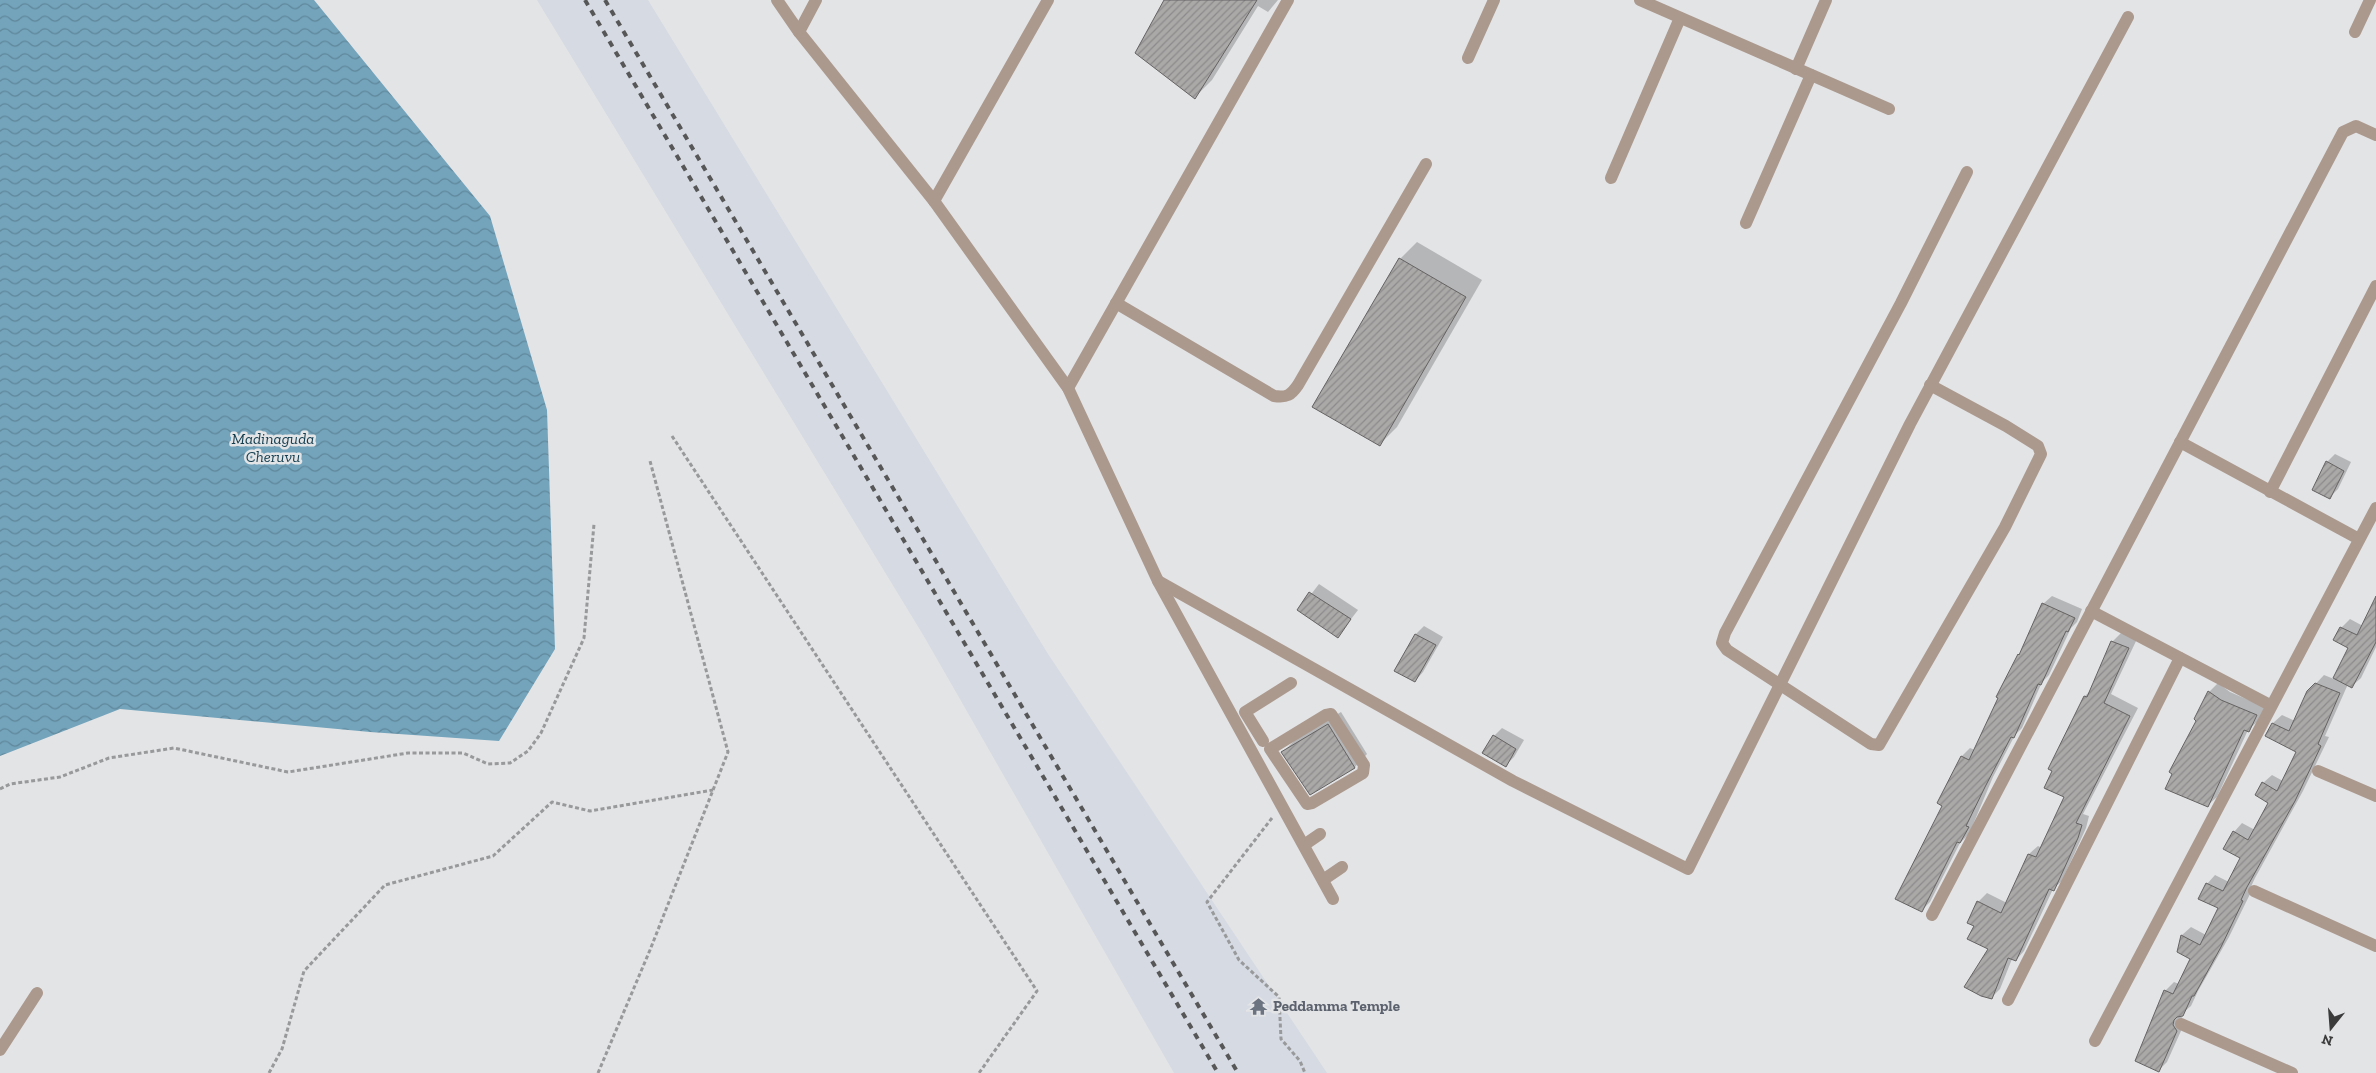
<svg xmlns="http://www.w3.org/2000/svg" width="2376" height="1073" font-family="'Zilla Slab',serif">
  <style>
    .built { fill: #d5dae3 }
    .water { fill: url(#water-waves) }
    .shadow { fill: #0003 }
    .building { fill: url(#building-hatch); stroke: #656262 }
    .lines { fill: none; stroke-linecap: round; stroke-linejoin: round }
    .path { stroke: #98999a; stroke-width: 3; stroke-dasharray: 4 2.5; stroke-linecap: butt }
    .minor { stroke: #ac998e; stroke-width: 12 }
    .rail { stroke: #575758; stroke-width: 4; stroke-dasharray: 6 6; stroke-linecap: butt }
    .labels { text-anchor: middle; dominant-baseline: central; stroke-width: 5; stroke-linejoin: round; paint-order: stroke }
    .worship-label { font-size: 15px; font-weight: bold; fill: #5b616d; stroke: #e3e4e6; text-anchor: start }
    .water-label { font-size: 16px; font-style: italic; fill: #113c4e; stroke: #e3e4e6 }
  </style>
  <defs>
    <pattern id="water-waves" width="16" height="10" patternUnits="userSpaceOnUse" patternTransform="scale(1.25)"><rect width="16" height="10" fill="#73a4bc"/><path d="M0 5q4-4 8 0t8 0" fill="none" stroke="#60879a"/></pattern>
    <pattern id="building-hatch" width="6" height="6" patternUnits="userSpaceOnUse" patternTransform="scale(1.25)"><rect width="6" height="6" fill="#aba8a8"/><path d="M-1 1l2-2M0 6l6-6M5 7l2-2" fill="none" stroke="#8c8a8a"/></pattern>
  </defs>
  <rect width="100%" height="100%" fill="#e3e4e6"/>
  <!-- built -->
  <polygon class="built" points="537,0 648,0 1048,654 1327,1073 1174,1073 925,638"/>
  <!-- water -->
  <polygon class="water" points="0,0 314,0 490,216 547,410 555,649 499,741 370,732 120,709 0,756"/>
  <!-- shadow -->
  <g class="shadow">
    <polygon points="1165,0 1278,0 1268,12 1258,6 1212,80 1195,97"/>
    <polygon points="1417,242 1482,280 1397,427 1380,444 1400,259"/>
    <polygon points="2335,454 2351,462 2338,489 2330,497 2327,462"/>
    <polygon points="1319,584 1358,610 1338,636 1299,610"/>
    <polygon points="2052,596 2082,609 2077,622 2071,628 2049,675 2042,682 2022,728 2015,735 1993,777 1969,834 1960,843 1930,902 1922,910 1944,805 1939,803 1962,756 1970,748 1975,750 2043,604"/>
    <polygon points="2376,600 2376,647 2361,678 2352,686 2348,684 2325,736 2329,737 2303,791 2255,878 2249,891 2251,892 2229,937 2198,991 2191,1006 2180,1015 2185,1022 2167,1062 2159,1070 2137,1060 2165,991 2174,982 2179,984 2192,958 2179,952 2182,935 2191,927 2206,935 2219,908 2207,884 2215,875 2229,882 2242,858 2234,832 2242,823 2255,830 2270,803 2263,783 2272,775 2283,781 2298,751 2267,736 2273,723 2282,715 2295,721 2308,692 2324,675 2334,679 2350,648 2341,628 2350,619 2363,626"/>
    <polygon points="1424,626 1443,637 1423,672 1415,681 1396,670 1416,634"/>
    <polygon points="2121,633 2137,639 2111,694 2138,708 2083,814 2089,816 2086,828 2062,881 2053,889 2024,951 2016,960 2012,959 2000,989 1992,997 1990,949 1975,926 1969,922 1978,902 1987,893 2007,903 2029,854 2038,846 2042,848 2066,797 2053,770 2050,768 2085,696 2091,690 2112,642"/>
    <polygon points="2218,683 2230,692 2265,707 2257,722 2248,730 2217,797 2208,805 2198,720 2195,719 2209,692"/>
    <polygon points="1341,712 1367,754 1355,767 1311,793 1283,752 1296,739"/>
    <polygon points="1502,728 1524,740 1514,757 1506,765 1494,736"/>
  </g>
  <!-- building -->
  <g class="building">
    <polygon points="1164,0 1257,0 1195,99 1135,53"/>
    <polygon points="1399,258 1466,297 1380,446 1312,407"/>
    <polygon points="2326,461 2344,471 2330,499 2312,490"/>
    <polygon points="1309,592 1351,619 1338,638 1297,610"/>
    <polygon points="2376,596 2376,642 2352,688 2333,678 2348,648 2333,640 2340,627 2357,635"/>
    <polygon points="2042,603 2075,618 2068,632 2066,631 2041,685 2038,684 2014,738 2011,737 1985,787 1966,826 1969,827 1960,843 1957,842 1922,912 1895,899 1942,806 1937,803 1961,756 1969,760 1998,698 1996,697 2018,654 2019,655"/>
    <polygon points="1415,634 1436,645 1415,682 1394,671"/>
    <polygon points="2111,641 2129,648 2104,703 2130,716 2076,823 2082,825 2078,838 2054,891 2049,889 2016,961 2008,958 1992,999 1981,996 1964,987 1988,949 1967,939 1974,926 1967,923 1977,901 2001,913 2028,854 2036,857 2064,797 2044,788 2052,771 2048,769 2084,696 2087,697"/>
    <polygon points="2315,683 2340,693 2318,744 2321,746 2295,801 2247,887 2241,900 2243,901 2221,947 2194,996 2192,996 2183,1016 2177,1017 2174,1020 2173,1025 2177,1031 2159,1072 2135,1061 2164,990 2173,994 2190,959 2177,952 2181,935 2200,945 2218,908 2198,899 2206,883 2223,891 2240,858 2223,849 2233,831 2248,840 2268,803 2255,795 2262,782 2277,791 2296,752 2265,736 2272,723 2289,731 2307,691"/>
    <polygon points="2208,691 2221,700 2257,715 2249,732 2244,730 2208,807 2165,789 2172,774 2169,772 2196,721 2194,719"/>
    <polygon points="1328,724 1355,768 1310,795 1281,752"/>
    <polygon points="1493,735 1516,749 1506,767 1482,753"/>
  </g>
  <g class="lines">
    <!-- path -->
    <g class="path">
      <polyline points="672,436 1037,991 979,1073"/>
      <polyline points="0,789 10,784 60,777 109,758 174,748 288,772 408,753 463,753 488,764 510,763 528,751 541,733 584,638 594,524"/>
      <polyline points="1272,818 1207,902 1239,960 1279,997 1281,1039 1300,1061 1305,1073"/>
      <polyline points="269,1073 282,1049 304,971 385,885 493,856 552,802 590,811 713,790"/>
      <polyline points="598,1073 650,950 728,752 650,461"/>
    </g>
    <!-- minor -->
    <g class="minor">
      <polyline points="777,0 799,32 934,201 1068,388 1158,581 1333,899"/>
      <polyline points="1640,0 1889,109"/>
      <polyline points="799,32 816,0"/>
      <polyline points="2355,32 2370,0"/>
      <polyline points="1468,58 1494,0"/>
      <polyline points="1796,69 1826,0"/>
      <polyline points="1611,178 1680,18"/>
      <polyline points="934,201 1048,0"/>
      <polyline points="1746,223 1811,75"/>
      <path d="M1116 303 1274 396C1287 398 1291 395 1298 385L1426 164"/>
      <polyline points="1930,385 2006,426 2038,446 2041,454 2005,527 1879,745 1871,744 1727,650 1722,643 1725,633 1901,303 1967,172"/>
      <polyline points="1068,388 1288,0"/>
      <polyline points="2180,442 2359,539"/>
      <polyline points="2270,492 2376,286"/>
      <polyline points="1158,581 1513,781 1688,869 1910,424 2128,17"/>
      <polyline points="2091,611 2270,705"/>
      <polygon points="1331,714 1364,765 1363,773 1312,803 1307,804 1270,749 1326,715"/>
      <polyline points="1263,741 1245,712 1291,683"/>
      <polyline points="2318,771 2376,796"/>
      <polyline points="1304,845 1320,834"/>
      <polyline points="1323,880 1342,867"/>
      <polyline points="2254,891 2376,946"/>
      <polyline points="1932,915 2343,132 2356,126 2376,135"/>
      <polyline points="2008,1000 2180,658"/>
      <polyline points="2181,1024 2292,1073"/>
      <polyline points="2095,1041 2376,508"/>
      <polyline points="0,1050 37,993"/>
    </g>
    <!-- rail -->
    <g class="rail">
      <polyline points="585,0 1218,1073"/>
      <polyline points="605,0 1238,1073"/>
    </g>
  </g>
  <!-- icons -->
  <defs>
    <symbol id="temple-bare" viewBox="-9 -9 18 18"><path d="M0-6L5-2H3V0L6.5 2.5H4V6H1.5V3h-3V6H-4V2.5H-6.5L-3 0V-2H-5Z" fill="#6b7280" stroke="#e3e4e6" stroke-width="2.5" paint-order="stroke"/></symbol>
  </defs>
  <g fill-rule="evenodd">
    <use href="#temple-bare" x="1246" y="994" width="25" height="25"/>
  </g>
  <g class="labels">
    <!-- worship labels -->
    <g class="worship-label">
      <text x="1273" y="1006">Peddamma Temple</text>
    </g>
    <!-- water labels -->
    <g class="water-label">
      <text x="273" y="438">Madinaguda<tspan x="273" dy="18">Cheruvu</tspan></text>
    </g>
  </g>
  <!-- north arrow -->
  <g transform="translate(2331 1028) rotate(197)" stroke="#e3e4e6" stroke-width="4" paint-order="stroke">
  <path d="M0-4L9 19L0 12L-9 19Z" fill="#3b3b3c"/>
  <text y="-8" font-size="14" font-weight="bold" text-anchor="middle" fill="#3b3b3c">N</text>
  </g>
</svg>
